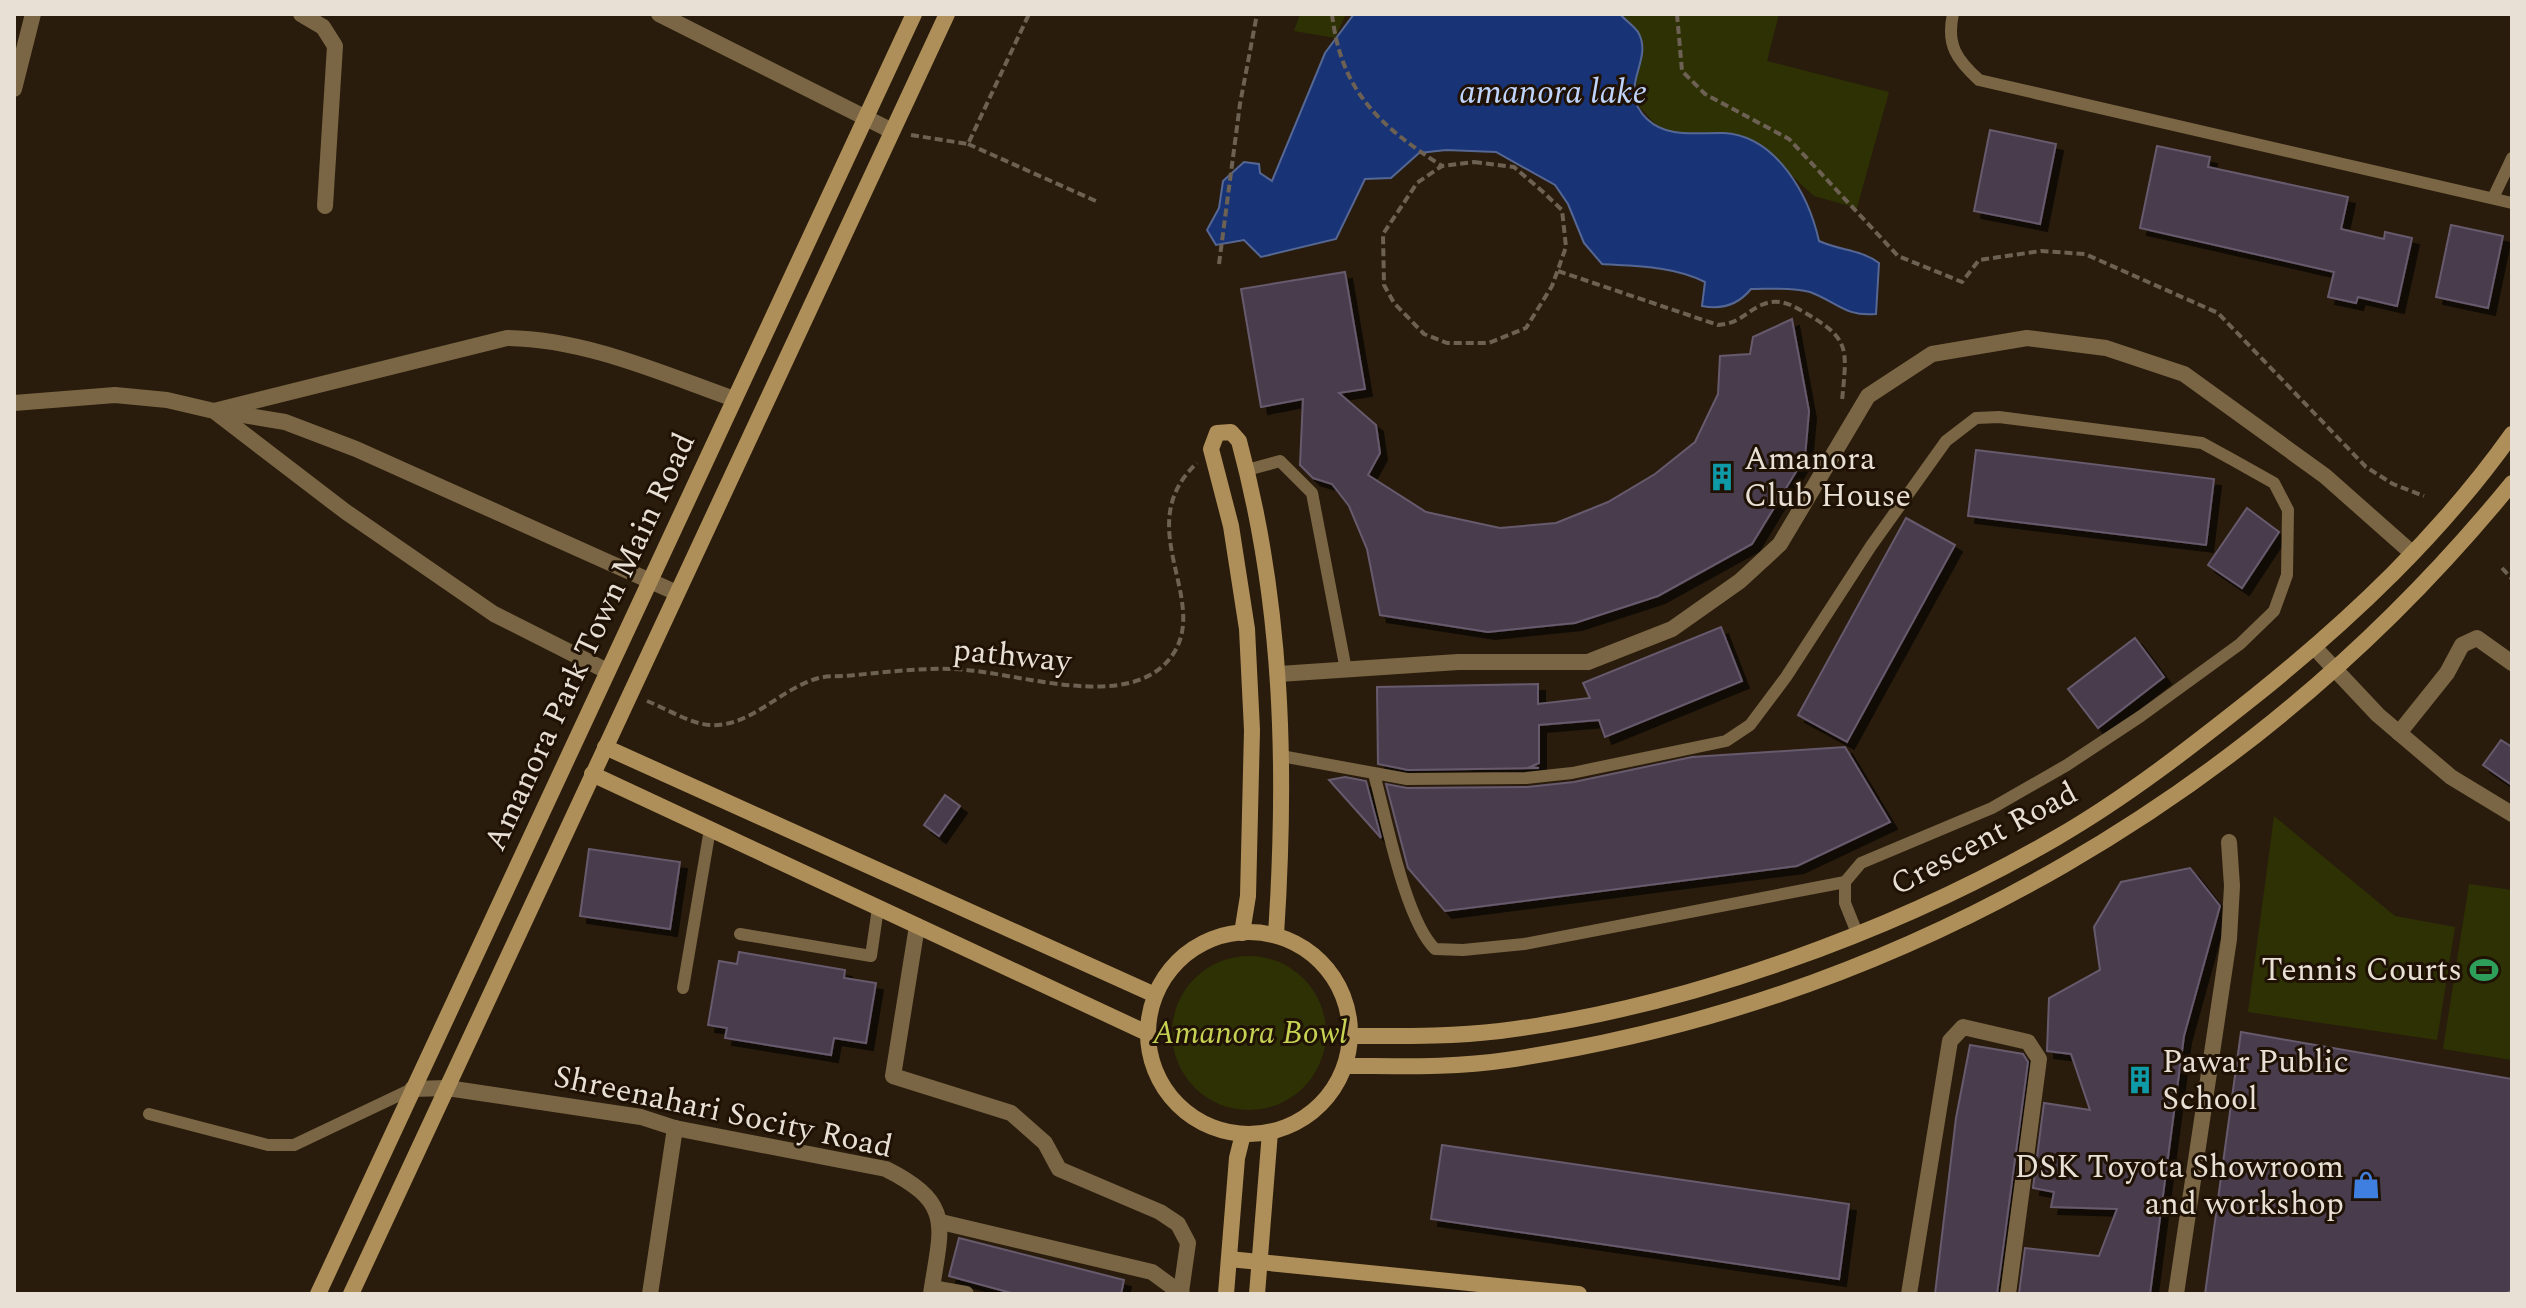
<svg xmlns="http://www.w3.org/2000/svg" width="2526" height="1308" font-family="Spectral,serif">
  <style>
    .green { fill: #2d3104 }
    .water { fill: #183477; stroke: #566793; stroke-width: 2 }
    .building { fill: #483c4e; stroke: #675a6d; stroke-width: 2; filter: url(#shadow) }
    .lines { fill: none; stroke-linecap: round; stroke-linejoin: round }
    .path { stroke: #6c6153; stroke-width: 4; stroke-dasharray: 8 4; stroke-linecap: butt }
    .lane { stroke: #7a6645; stroke-width: 12 }
    .street { stroke: #7a6645; stroke-width: 16 }
    .secondary { stroke: #af8f59; stroke-width: 16 }
    .labels { text-anchor: middle; dominant-baseline: central; stroke-width: 6; stroke-linejoin: round; paint-order: stroke }
    .poi-label { font-size: 32px; fill: #e8dfd5; stroke: #1f1204; text-anchor: start }
    .street-label { font-size: 32px; fill: #e8dfd5; stroke: #1f1204 }
    .park-label { font-size: 32px; font-style: italic; fill: #c6d253; stroke: #1f1204 }
    .water-label { font-size: 34px; font-style: italic; fill: #c0d5fd; stroke: #1f1204 }
  </style>
  <defs>
    <filter id="shadow"><feDropShadow dx="7" dy="7" stdDeviation="0" flood-color="#0009"/></filter>
  </defs>
  <rect width="100%" height="100%" fill="#291c0c"/>
  <!-- green -->
  <g class="green">
    <polygon points="1300,14 1346,14 1335,38 1294,31"/>
    <polygon points="1621,14 1779,14 1767,61 1889,92 1857,208 1814,196 1779,164 1727,133 1682,134 1660,129 1636,103 1638,32"/>
    <polygon points="2274,816 2395,916 2455,927 2437,1040 2248,1012"/>
    <polygon points="2469,884 2512,890 2512,1060 2443,1049"/>
    <circle cx="1249" cy="1033" r="77"/>
  </g>
  <!-- water -->
  <path class="water" d="M1354 14H1620C1625 20 1634 26 1638 32 1655 61 1615 88 1647 119 1668 139 1697 132 1724 133 1777 136 1809 196 1819 241 1841 251 1860 249 1879 263L1876 314C1845 317 1837 302 1810 292 1793 287 1769 289 1751 289 1738 305 1722 310 1702 306L1705 282C1674 266 1635 266 1602 264L1584 243 1568 204 1555 185 1496 152 1446 150 1419 153 1391 178 1365 179 1336 239 1261 257 1244 240 1216 245 1207 230 1219 208 1223 181 1244 162 1259 164 1260 173 1272 181 1325 53Z"/>
  <!-- building -->
  <g class="building">
    <polygon points="1990,130 2056,144 2040,224 1974,211"/>
    <polygon points="2157,146 2210,157 2208,167 2348,197 2341,229 2384,239 2385,232 2412,238 2397,306 2358,297 2356,303 2328,297 2334,272 2140,228"/>
    <polygon points="2451,225 2503,236 2488,308 2436,297"/>
    <polygon points="1345,272 1365,389 1339,393 1376,425 1380,453 1368,475 1426,512 1500,528 1556,523 1608,502 1655,474 1695,442 1718,394 1720,356 1750,354 1753,337 1792,319 1809,411 1805,457 1752,544 1658,596 1575,623 1488,632 1380,615 1367,549 1349,506 1332,484 1313,478 1300,465 1303,399 1261,407 1241,289"/>
    <polygon points="1976,450 2214,479 2206,545 1968,516"/>
    <polygon points="2247,508 2279,532 2242,588 2208,565"/>
    <polygon points="1906,518 1955,545 1847,742 1798,715"/>
    <polygon points="1721,627 1742,681 1605,737 1599,720 1539,725 1539,763 1530,767 1539,768 1408,770 1378,764 1377,687 1538,684 1538,704 1590,698 1583,683"/>
    <polygon points="2135,638 2164,677 2098,728 2068,689"/>
    <polygon points="2501,740 2512,747 2512,785 2483,765"/>
    <polygon points="1845,747 1890,822 1797,866 1445,911 1408,868 1386,784 1407,788 1527,787 1574,782 1692,757"/>
    <polygon points="1345,777 1366,781 1381,838 1329,780"/>
    <polygon points="945,795 960,806 939,836 924,825"/>
    <polygon points="589,849 680,862 670,929 580,916"/>
    <polygon points="2190,868 2220,906 2184,1036 2150,1294 2019,1294 2025,1248 2099,1256 2117,1209 2051,1207 2054,1192 2033,1188 2044,1103 2090,1110 2071,1054 2047,1051 2049,998 2100,970 2094,927 2121,882"/>
    <polygon points="739,952 845,970 844,978 876,983 866,1043 834,1038 831,1055 725,1038 727,1028 708,1025 719,961 737,964"/>
    <polygon points="2241,1032 2512,1079 2512,1290 2505,1294 2205,1294"/>
    <polygon points="1970,1045 2023,1054 2028,1062 1997,1294 1935,1294 1956,1118"/>
    <polygon points="1442,1145 1849,1204 1839,1279 1431,1219"/>
    <polygon points="959,1238 1124,1280 1121,1294 1015,1294 949,1276"/>
  </g>
  <g class="lines">
    <!-- path -->
    <g class="path">
      <path d="M1332 14C1341 92 1380 126 1442 166"/>
      <polyline points="1677,14 1682,71 1705,94 1789,139 1898,256 1962,282 1979,260 2041,251 2085,254 2218,313 2366,467 2393,484 2424,496"/>
      <polyline points="911,135 968,144 1029,14"/>
      <polyline points="968,144 1098,202"/>
      <polygon points="1474,162 1514,167 1542,191 1562,210 1566,247 1552,286 1526,328 1489,343 1447,343 1424,334 1394,303 1384,285 1383,234 1417,183 1442,166"/>
      <polyline points="1219,264 1240,104 1257,14"/>
      <path d="M1558 271 1718 325C1743 323 1747 309 1767 303 1780 299 1792 305 1802 311 1851 339 1847 347 1842 401"/>
      <polyline points="2502,568 2512,579"/>
      <path d="M647 701C665 708 689 723 709 725 751 728 780 688 819 678 830 675 843 677 855 675 887 672 920 668 952 669 1015 670 1135 718 1175 651 1207 596 1131 524 1197 463"/>
    </g>
    <!-- lane -->
    <g class="lane">
      <path d="M1953 14C1946 45 1957 60 1979 80L2512 203"/>
      <polyline points="2493,198 2512,158"/>
      <polyline points="1247,470 1280,461 1312,493 1346,670"/>
      <polyline points="1281,756 1407,779 1526,778 1572,773 1726,741 1750,725 1786,677 1871,546 1946,441 1976,418 1999,417 2202,443 2233,460 2274,483 2288,510 2287,575 2274,611 2240,644 2141,716 2067,765 1992,808 1861,863 1845,882 1845,903 1857,933"/>
      <path d="M1374 774C1386 817 1405 920 1435 949L1463 950 1524 944 1845 882"/>
      <polyline points="740,934 871,956 878,908"/>
      <polyline points="683,988 710,829"/>
      <polyline points="149,1114 268,1145 294,1145 412,1089"/>
    </g>
    <!-- street -->
    <g class="street">
      <polyline points="301,14 323,27 335,46 325,206"/>
      <polyline points="659,14 892,131"/>
      <polyline points="14,89 33,14"/>
      <polyline points="14,403 115,395 167,400 214,411 346,512 494,614 607,671"/>
      <path d="M214 411 507 338C585 339 661 373 734 399"/>
      <polyline points="224,412 285,422 356,449 677,593"/>
      <polyline points="2314,647 2378,715 2451,777 2512,814"/>
      <polyline points="1279,674 1458,662 1588,662 1672,629 1740,581 1780,544 1868,396 1932,354 2027,338 2106,348 2184,374 2325,476 2412,553"/>
      <polyline points="2399,733 2447,673 2462,645 2477,638 2512,663"/>
      <polyline points="917,926 893,1076 1011,1113 1045,1143 1059,1169 1160,1212 1178,1224 1188,1243 1181,1292"/>
      <path d="M412 1089 447 1088 641 1117 675 1128 886 1169C955 1204 941 1226 931 1294"/>
      <polyline points="941,1222 1152,1272 1182,1294"/>
      <polyline points="932,1288 966,1294"/>
      <polyline points="650,1294 675,1128"/>
      <polyline points="1909,1294 1950,1041 1963,1027 2028,1042 2039,1059 2008,1294"/>
      <polyline points="2176,1294 2229,939 2232,886 2229,842"/>
    </g>
    <!-- secondary -->
    <g class="secondary">
      <polyline points="605,747 1155,995"/>
      <polyline points="592,774 1147,1033"/>
      <circle cx="1249" cy="1033" r="101"/>
      <path d="M1242 933 1248 896 1252 730 1247 629 1231 526 1211 449 1217 433 1231 432 1239 441C1283 603 1287 768 1276 935"/>
      <path d="M1350 1036C1400 1036 1450 1037 1500 1031 1684 1008 1896 931 2056 838 2127 797 2192 746 2255 696 2351 619 2441 534 2512 434"/>
      <path d="M1345 1066C1399 1066 1453 1068 1507 1060 1903 1001 2260 792 2512 483"/>
      <polyline points="1229,1259 1579,1294"/>
      <polyline points="318,1294 914,14"/>
      <polyline points="351,1294 947,14"/>
      <polyline points="1226,1294 1237,1158 1243,1134"/>
      <polyline points="1257,1294 1270,1132"/>
    </g>
  </g>
  <!-- icons -->
  <defs>
    <symbol id="building-bare" viewBox="-9 -9 18 18"><path d="M-4-6H4V6H1V3H-1V6H-4ZM-2.5-4.3h1.7v1.8h-1.7ZM.8-4.3h1.7v1.8H.8ZM-2.5-1h1.7V.8h-1.7ZM.8-1h1.7V.8H.8Z" fill="#0f9aa8" stroke="#1f1204" stroke-width="2.5" paint-order="stroke"/></symbol>
    <symbol id="stadium-bare" viewBox="-9 -9 18 18"><path d="M0-5a6.5 5 0 1 0 0 10a6.5 5 0 1 0 0-10ZM-3.5-1.8h7v3.6h-7Z" fill="#2e9e5b" stroke="#1f1204" stroke-width="2.5" paint-order="stroke"/></symbol>
    <symbol id="shop-bare" viewBox="-9 -9 18 18"><path d="M-5-2.5h2.3a2.7 3.5 0 0 1 5.4 0H5L5.5 6h-11ZM-1.5-2.5h3a1.5 2.3 0 0 0-3 0Z" fill="#3f7fe0" stroke="#1f1204" stroke-width="2.5" paint-order="stroke"/></symbol>
  </defs>
  <g fill-rule="evenodd">
    <use href="#building-bare" x="1702" y="457" width="40" height="40"/>
    <use href="#stadium-bare" x="2464" y="950" width="40" height="40"/>
    <use href="#building-bare" x="2120" y="1060" width="40" height="40"/>
    <use href="#shop-bare" x="2346" y="1165" width="40" height="40"/>
  </g>
  <g class="labels">
    <!-- poi labels -->
    <g class="poi-label">
      <text x="1744" y="459">Amanora<tspan x="1744" dy="37">Club House</tspan></text>
      <text x="2462" y="970" text-anchor="end">Tennis Courts</text>
      <text x="2162" y="1062">Pawar Public<tspan x="2162" dy="37">School</tspan></text>
      <text x="2344" y="1167" text-anchor="end">DSK Toyota Showroom<tspan x="2344" dy="37">and workshop</tspan></text>
    </g>
    <!-- street labels -->
    <g class="street-label">
      <text transform="translate(590 642) rotate(-65)">Amanora Park Town Main Road</text>
      <text transform="translate(1012 656) rotate(6)">pathway</text>
      <text transform="translate(1984 839) rotate(-28)">Crescent Road</text>
      <text transform="translate(723 1112) rotate(12)">Shreenahari Socity Road</text>
    </g>
    <!-- park labels -->
    <g class="park-label">
      <text x="1250" y="1033">Amanora Bowl</text>
    </g>
    <!-- water labels -->
    <g class="water-label">
      <text x="1553" y="93">amanora lake</text>
    </g>
  </g>
  <!-- border -->
  <rect width="2526" height="1308" fill="none" stroke="#e8dfd5" stroke-width="32"/>
</svg>
